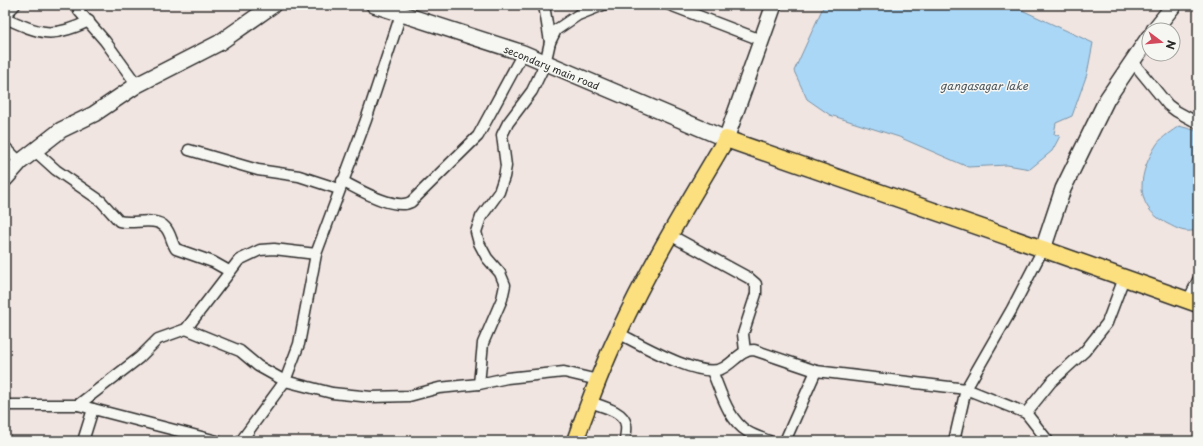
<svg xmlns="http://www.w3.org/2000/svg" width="1203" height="446" font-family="'Playpen Sans',sans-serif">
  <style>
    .water { fill: #abd7f7; stroke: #7892a5 }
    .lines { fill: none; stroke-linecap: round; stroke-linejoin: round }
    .street-casing { stroke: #2b2b2b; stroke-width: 13 }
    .secondary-casing { stroke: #2b2b2b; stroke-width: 18 }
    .primary-casing { stroke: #2b2b2b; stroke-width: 19 }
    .street { stroke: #f6f6f2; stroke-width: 10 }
    .secondary { stroke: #f6f6f2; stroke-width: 15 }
    .primary { stroke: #fce080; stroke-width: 16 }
    .labels { text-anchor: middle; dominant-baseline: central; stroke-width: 3; stroke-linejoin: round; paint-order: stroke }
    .street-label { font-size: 10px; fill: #2b2b2b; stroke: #f6f6f2 }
    .water-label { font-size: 11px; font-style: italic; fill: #4b565e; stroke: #f6f6f2 }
  </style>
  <rect width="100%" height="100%" fill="#f1e5e1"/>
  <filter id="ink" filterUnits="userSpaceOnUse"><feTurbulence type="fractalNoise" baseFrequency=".025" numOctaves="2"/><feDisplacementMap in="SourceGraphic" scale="8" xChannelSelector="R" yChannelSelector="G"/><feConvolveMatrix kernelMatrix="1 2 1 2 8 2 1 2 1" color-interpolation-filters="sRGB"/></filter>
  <g filter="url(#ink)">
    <!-- water -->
    <g class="water">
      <polygon points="824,5 1011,5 1093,43 1087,74 1072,116 1056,123 1054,134 1060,136 1052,151 1030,169 1007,165 968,167 899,137 830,115 807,99 794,71"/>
      <path d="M1179 126 1198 131V230C1183 233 1180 230 1166 223 1132 205 1139 172 1157 144 1162 137 1172 131 1179 126Z"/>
    </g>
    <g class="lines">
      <defs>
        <g id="street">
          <polyline points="78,5 79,11 105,41 137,85"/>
          <polyline points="544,5 550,42"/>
          <polyline points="670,5 761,40"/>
          <polyline points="5,15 15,5"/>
          <path d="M5 18C41 34 52 39 89 21"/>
          <polyline points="1132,61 1168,105 1176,111 1198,123"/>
          <polyline points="5,147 20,162"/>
          <polyline points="189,150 258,170 299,176 339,189"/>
          <path d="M35 151 56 170 101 201 119 221C132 225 155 216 165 227 171 233 171 242 176 249L213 262 229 271"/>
          <path d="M342 181C358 189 394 211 411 202L478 136 523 53"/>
          <polyline points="670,235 749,278 756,284 756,294 743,334 745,351"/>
          <polyline points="1188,301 1198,280"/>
          <polyline points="186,329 240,351 258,366 285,381 332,393 371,397 409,396 439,388 479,384 507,378 564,372 598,380"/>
          <path d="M618 333C640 344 698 378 721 369 733 364 740 350 754 350L816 371 966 389 1026 413 1048 441"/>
          <path d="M712 371C721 392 728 420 748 432 755 436 762 438 769 441"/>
          <polyline points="479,384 483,343 502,299 505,285 500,273 487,258 479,243 476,232 481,217 499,192 504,177 506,166 502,135 508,123 532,91 545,64 550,42 556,30 578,15 603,5"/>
          <path d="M590 402C601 406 624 411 626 425 627 430 625 436 625 441"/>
          <polyline points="5,405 78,405 217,441"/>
          <polyline points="78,405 139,358 158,339 186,329 239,260 260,250 274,249 316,254"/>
          <polyline points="1026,413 1051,382 1085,351 1107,323 1124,278"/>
          <polyline points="83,441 93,409"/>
          <polyline points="241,441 285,381 299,344 316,254 366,120 401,14"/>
          <polyline points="785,441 816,371"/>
          <polyline points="954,441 966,389 1012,309 1043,249"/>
        </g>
        <g id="secondary">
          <polyline points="374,5 523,53 726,139 774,5"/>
          <polyline points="1154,30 1174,5"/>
          <polyline points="5,179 20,162 61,130 94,114 137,85 219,43 273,5"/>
          <polyline points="1043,249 1063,189 1107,99 1149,37"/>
        </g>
        <path id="primary" d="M575 441C588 405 601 369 618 334 649 267 688 203 726 139L1043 249 1198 304"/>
      </defs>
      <!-- street casing -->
      <use href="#street" class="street-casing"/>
      <!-- secondary casing -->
      <use href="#secondary" class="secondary-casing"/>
      <!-- primary casing -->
      <use href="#primary" class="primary-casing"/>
      <!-- street -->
      <use href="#street" class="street"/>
      <!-- secondary -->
      <use href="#secondary" class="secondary"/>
      <!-- primary -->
      <use href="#primary" class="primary"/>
    </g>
  </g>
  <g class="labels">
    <!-- street labels -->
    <g class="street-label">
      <text transform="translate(552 67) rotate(22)">secondary main road</text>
    </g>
    <!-- water labels -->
    <g class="water-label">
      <text x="984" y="85">gangasagar lake</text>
    </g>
  </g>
  <!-- margin -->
  <rect width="1203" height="446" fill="none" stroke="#f6f6f2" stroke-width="20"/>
  <rect x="10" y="10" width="1183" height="426" fill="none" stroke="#2b2b2b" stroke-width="1.5" filter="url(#ink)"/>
  <!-- north arrow -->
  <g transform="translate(1161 42) rotate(106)"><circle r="19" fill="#f6f6f2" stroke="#a5a5a2"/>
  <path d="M0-3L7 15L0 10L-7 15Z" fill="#d1495b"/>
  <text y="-6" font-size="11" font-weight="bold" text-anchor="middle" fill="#2b2b2b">N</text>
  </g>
</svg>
